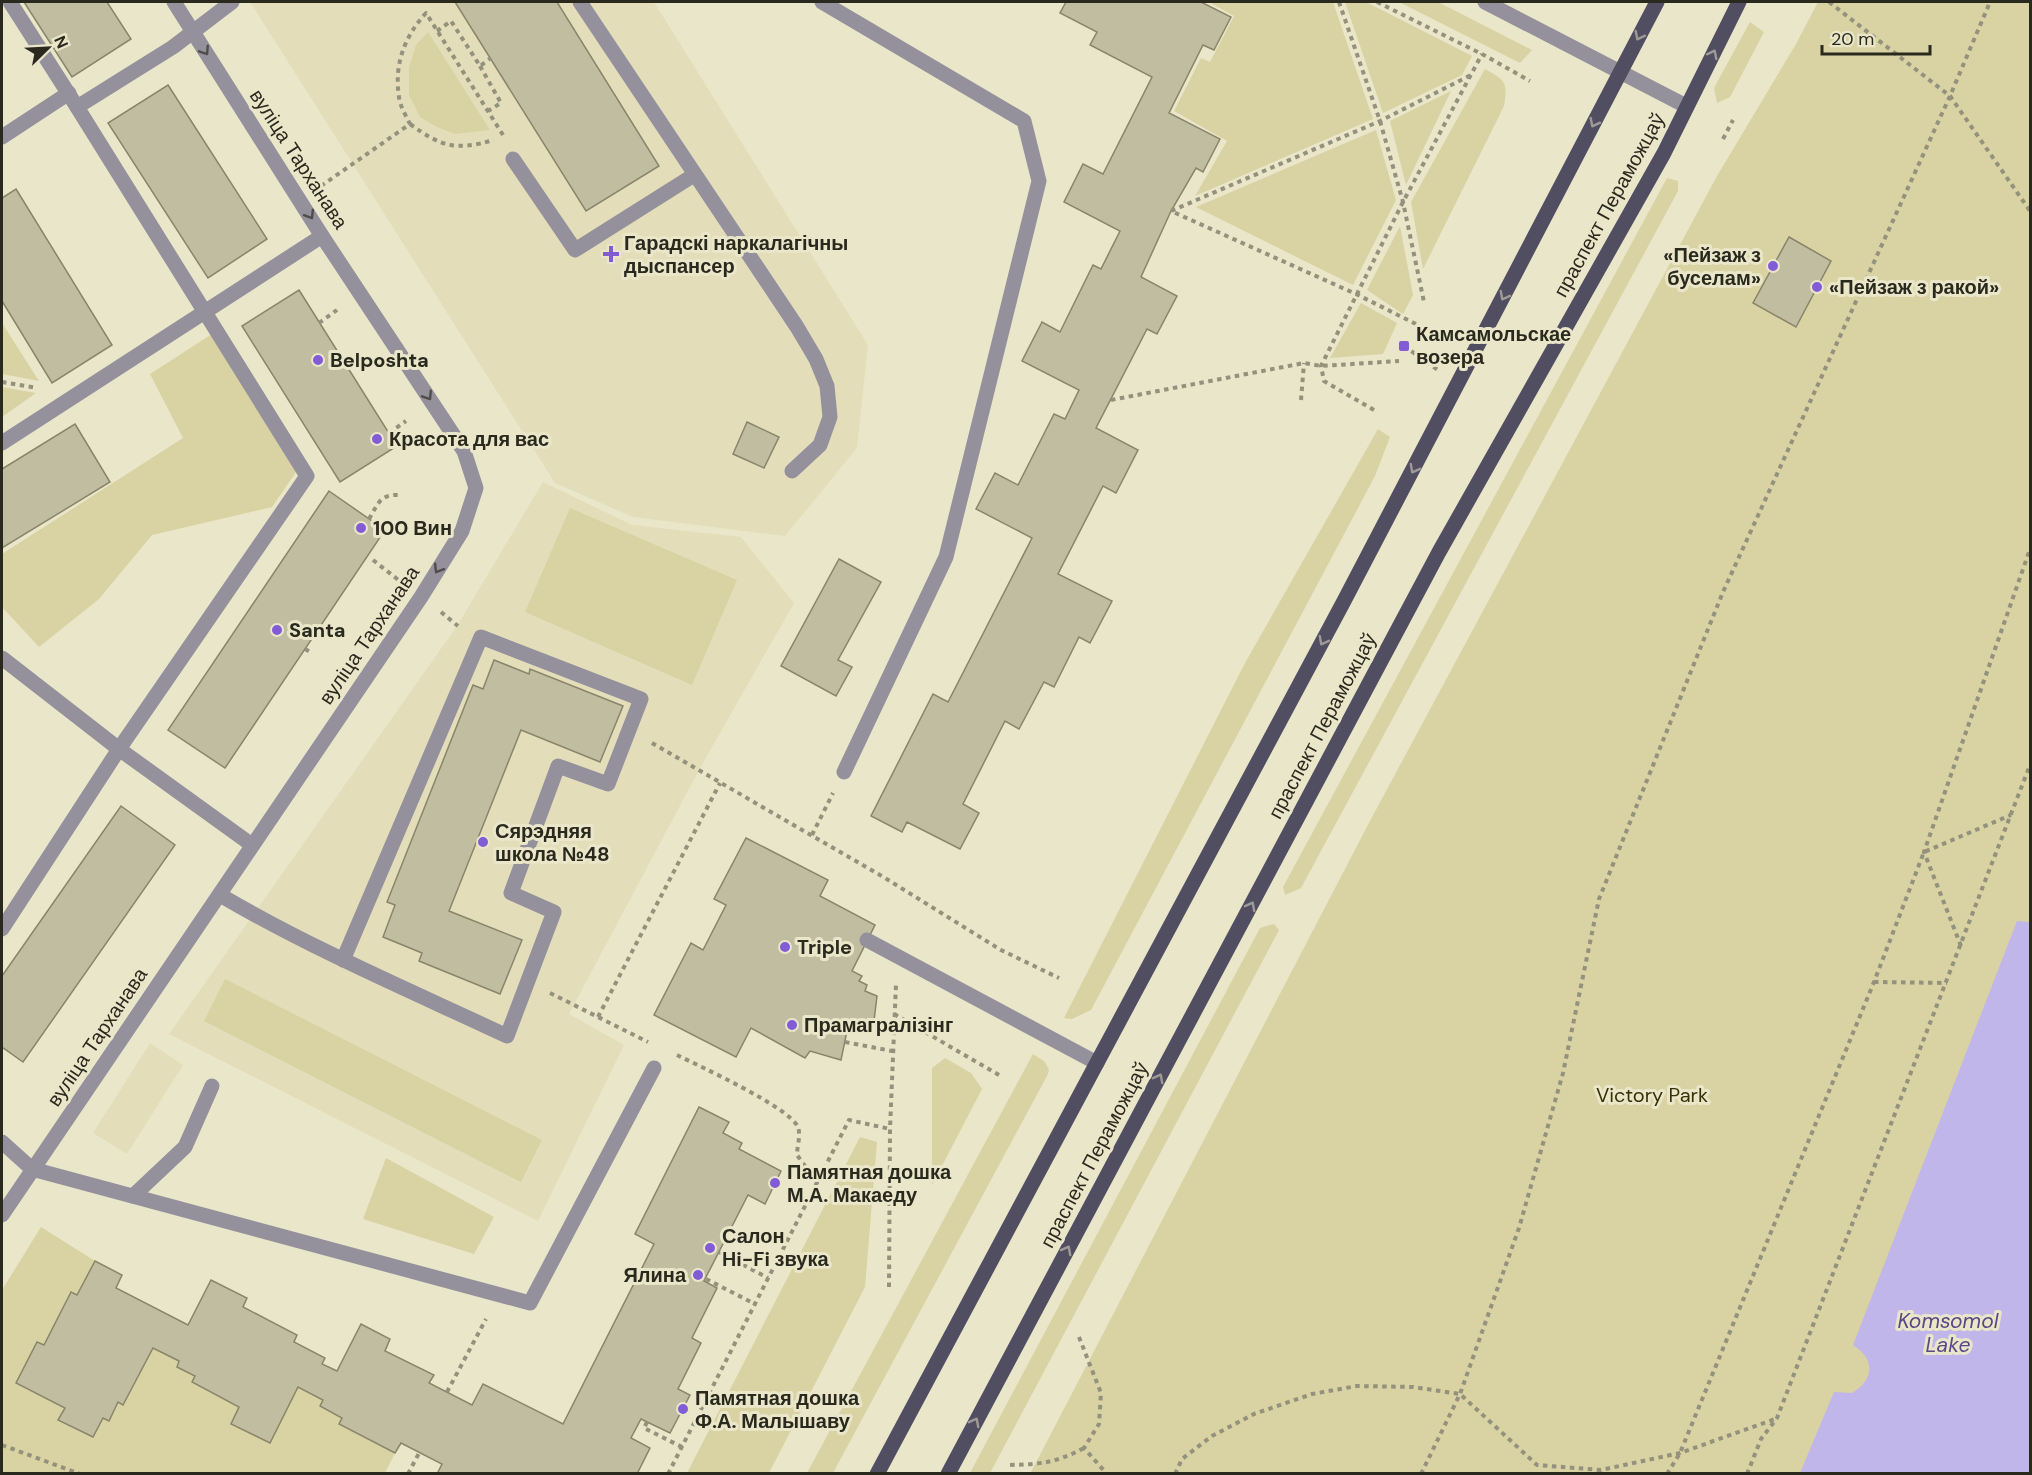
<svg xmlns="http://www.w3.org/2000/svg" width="2032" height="1475" font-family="'DM Sans',sans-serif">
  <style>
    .built { fill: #e3deb9 }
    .green { fill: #d9d2a3 }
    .water { fill: #c1b6e9 }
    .building { fill: #c1bda0; stroke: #89856a; stroke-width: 1.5 }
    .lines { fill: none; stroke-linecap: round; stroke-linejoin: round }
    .path { stroke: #94917c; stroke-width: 4; stroke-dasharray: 4.5 4.5; stroke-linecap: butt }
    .service { stroke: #94919d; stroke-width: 15 }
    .minor { stroke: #94919d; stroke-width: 15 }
    .tertiary { stroke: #94919d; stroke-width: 15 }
    .primary { stroke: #524e62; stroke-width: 15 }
    .oneway { stroke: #9e9a96 }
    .oneway2 { stroke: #4f4d4a }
    .poi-dot { fill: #825cd6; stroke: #eae6c9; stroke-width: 2 }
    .labels { text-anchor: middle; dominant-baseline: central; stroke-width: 6; stroke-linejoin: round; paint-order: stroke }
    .street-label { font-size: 20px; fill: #2a291e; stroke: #eae6c9 }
    .poi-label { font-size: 20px; font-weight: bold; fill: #2a291e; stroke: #eae6c9; text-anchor: start }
    .park-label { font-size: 20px; fill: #373104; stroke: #eae6c9 }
    .water-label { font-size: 21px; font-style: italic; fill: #594887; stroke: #eae6c9 }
  </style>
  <rect width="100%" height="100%" fill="#eae6c9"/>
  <!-- built -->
  <g class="built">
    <polygon points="250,2 654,2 868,345 857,448 785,536 633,517 555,483"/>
    <polygon points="543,482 632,525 741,537 794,603 699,770 569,1014 624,1045 538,1221 169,1034 457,626"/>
    <polygon points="150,1043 183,1065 127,1154 93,1133"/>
  </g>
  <!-- green -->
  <g class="green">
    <polygon points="1209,2 1333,2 1373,119 1195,196 1227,141 1174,111 1201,58 1210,62 1234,16"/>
    <polygon points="1345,2 1366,2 1472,56 1462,75 1383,113"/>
    <polygon points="1399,2 1438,2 1532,50 1520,63"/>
    <polygon points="1818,2 2030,2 2030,1473 1030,1474 1371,819 1717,176 1796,44"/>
    <polygon points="1750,22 1764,32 1730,97 1717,103 1714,88"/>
    <polygon points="428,32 490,130 455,134 437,127 420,117 409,95 409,68 416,45"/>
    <path d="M1485 69C1505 80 1508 82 1504 106L1423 269 1411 202Z"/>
    <polygon points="1451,91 1406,185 1390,121"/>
    <polygon points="1376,130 1396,200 1353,285 1196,207"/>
    <polygon points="1667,178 1678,181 1678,191 1301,888 1285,895 1283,887"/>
    <polygon points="1400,226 1413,295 1403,314 1367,290"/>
    <polygon points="1361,303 1397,323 1383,354 1330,358"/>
    <polygon points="2,323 39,381 2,374"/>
    <polygon points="212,334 296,472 272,507 152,535 99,599 39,647 2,607 2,554 183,438 150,374"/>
    <polygon points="2,387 36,393 2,417"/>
    <polygon points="1378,429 1390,437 1375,476 1091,1010 1072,1019 1064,1018 1245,663"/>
    <polygon points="570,508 737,580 692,685 525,612"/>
    <polygon points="1274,924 1279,930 990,1473 970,1473 1260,928"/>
    <polygon points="225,979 542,1140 521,1182 204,1021"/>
    <polygon points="1033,1054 1045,1062 1049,1070 1047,1076 833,1473 807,1473"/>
    <polygon points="945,1058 971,1073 982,1089 932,1185 932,1068"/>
    <polygon points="860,1137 877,1142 865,1287 769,1473 687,1473"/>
    <polygon points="386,1158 494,1217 474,1254 363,1219"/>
    <polygon points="41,1227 95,1261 77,1295 70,1292 44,1345 37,1342 17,1383 65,1408 59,1420 93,1437 103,1418 109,1421 118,1402 123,1405 153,1348 179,1361 177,1367 195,1376 192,1382 239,1407 231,1424 269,1443 298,1387 323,1400 342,1418 339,1424 395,1453 385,1473 2,1473 2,1290"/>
  </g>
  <!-- water -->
  <path class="water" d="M2017 921 2030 922V1473H1800L1834 1392 1852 1393C1875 1379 1875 1359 1853 1345Z"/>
  <!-- building -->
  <g class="building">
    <polygon points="24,2 107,2 131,39 72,77"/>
    <polygon points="455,2 557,2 659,166 586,211"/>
    <polygon points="1066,2 1201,2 1231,17 1214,50 1203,45 1169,113 1220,139 1203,172 1196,168 1171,211 1141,277 1177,296 1157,334 1147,329 1096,428 1138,450 1116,493 1103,486 1058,574 1112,601 1090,643 1079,637 1054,687 1044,682 1019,729 1005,721 963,804 979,813 960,849 907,822 902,832 871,816 933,694 948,702 1032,538 976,509 995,473 1018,485 1054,414 1065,419 1079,390 1022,361 1042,322 1060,332 1093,265 1101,269 1120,231 1064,202 1083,164 1103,174 1152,77 1090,45 1097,32 1060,13"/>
    <polygon points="168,85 267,239 208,278 108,123"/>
    <polygon points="16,189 112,345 52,383 2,301 2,198"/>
    <polygon points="1789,237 1831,261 1796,327 1753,303"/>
    <polygon points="299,290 397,446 340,482 242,326"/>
    <polygon points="747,422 779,437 764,468 733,454"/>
    <polygon points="75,424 110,482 2,548 2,469"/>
    <polygon points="329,491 385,530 225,768 168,730"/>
    <polygon points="839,559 881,582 838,660 852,667 836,696 781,666"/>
    <polygon points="494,660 529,674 530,669 623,706 600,762 521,730 449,911 522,940 500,994 419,961 422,953 383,937 395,905 387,902 473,685 483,689"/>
    <polygon points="121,806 175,845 23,1062 2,1047 2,976"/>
    <polygon points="746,838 828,880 820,896 875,925 852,971 862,976 859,981 867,985 865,991 877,996 873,1029 848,1026 841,1060 810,1051 805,1058 751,1028 736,1057 654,1015 691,943 703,950 726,905 714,899"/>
    <polygon points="699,1107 729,1122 723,1133 742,1143 739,1149 781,1171 765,1204 748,1195 704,1281 717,1288 692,1338 701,1343 678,1389 690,1395 670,1433 641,1419 631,1438 650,1448 637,1474 437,1474 442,1464 401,1443 395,1453 339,1424 342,1418 320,1406 323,1400 298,1387 270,1443 231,1424 239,1407 192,1382 195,1376 177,1367 179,1361 153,1348 123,1405 118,1402 109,1421 103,1418 93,1437 58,1420 65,1408 16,1383 37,1342 44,1345 71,1292 77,1295 95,1261 122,1275 116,1288 188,1325 211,1280 247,1298 243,1307 297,1335 294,1342 325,1358 322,1364 337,1371 361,1324 390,1339 385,1351 434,1375 429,1383 472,1405 483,1384 563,1424 654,1244 635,1234"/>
  </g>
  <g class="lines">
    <!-- path -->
    <g class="path">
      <polyline points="1339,2 1380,121 1403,202 1424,302"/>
      <polyline points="1377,2 1482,54 1530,81"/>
      <polyline points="1829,2 1950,96 2030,211"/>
      <polyline points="437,31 451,21 480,66 491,58"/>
      <polyline points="480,66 501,103 488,111"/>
      <path d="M410 124C442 147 455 151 494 140"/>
      <polyline points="1723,139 1733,120"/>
      <path d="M321 186 410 124C406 116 400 106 399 97 394 65 404 37 426 13L503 135"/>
      <polyline points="319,323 337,310"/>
      <polyline points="1416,324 1356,294 1171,211 1380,121 1471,75"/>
      <polyline points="1404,346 1438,370"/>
      <polyline points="2,382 37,388"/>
      <polyline points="1111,400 1304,363 1321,366 1399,361"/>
      <polyline points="1301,400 1304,363"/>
      <polyline points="1374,410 1324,381 1321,366 1403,202 1482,54"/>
      <polyline points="389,433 406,421"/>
      <path d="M369 519C379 502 380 494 401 495"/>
      <polyline points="373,560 401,582"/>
      <polyline points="441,612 458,626"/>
      <polyline points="305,649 312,653"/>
      <polyline points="652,743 885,878 1001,950 1059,978"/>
      <polyline points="812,835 833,793"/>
      <polyline points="1961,946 1924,852 2030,549"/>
      <polyline points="1874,982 1947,983"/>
      <polyline points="550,993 648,1042"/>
      <polyline points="894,1014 999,1075"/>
      <polyline points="598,1017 720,783"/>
      <polyline points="845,1042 892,1051"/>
      <path d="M677 1055C699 1066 789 1107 798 1127 801 1136 797 1146 797 1155L805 1166 819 1178"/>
      <polyline points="719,1252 768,1278"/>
      <polyline points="706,1279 755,1304"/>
      <polyline points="889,1287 890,1129 896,984"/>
      <polyline points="1079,1337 1101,1393 1099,1424 1084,1448 1107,1474"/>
      <polyline points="447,1392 486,1319"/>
      <polyline points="647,1422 644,1428 682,1447"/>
      <polyline points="2,1445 80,1474"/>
      <path d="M1010 1465C1042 1464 1055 1463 1084 1448"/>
      <polyline points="408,1474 419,1453"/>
      <polyline points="668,1474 849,1120 890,1129"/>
      <polyline points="1175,1474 1182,1459 1212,1436 1254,1414 1312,1394 1357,1386 1413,1387 1460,1394 1537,1465 1601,1470 1680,1453 1775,1419"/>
      <polyline points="1421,1474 1460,1394 1519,1228 1563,1073 1599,899 1723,592 1950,96 1990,2"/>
      <polyline points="1667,1474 1680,1453 1874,982 1924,852 2011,815"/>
      <polyline points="1747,1474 1761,1439 1777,1418 2030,765"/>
    </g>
    <!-- service -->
    <g class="service">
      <polyline points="10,2 77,107"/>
      <polyline points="580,2 797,327 816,359 827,386 830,417 820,445 792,471"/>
      <polyline points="822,2 1024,121 1039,181 946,557 844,772"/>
      <polyline points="2,137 69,93"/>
      <polyline points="513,159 575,250 694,175"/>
      <polyline points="2,443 322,236"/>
      <polyline points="2,658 119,749 252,845"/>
      <path d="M220 895C312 949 411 991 507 1036L554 912 511 893 558 766 608 784 641 699 481 637 343 960"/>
      <polyline points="2,929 119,749 307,476 77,107 173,47 232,2"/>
      <polyline points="867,940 1097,1063"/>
      <polyline points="2,1142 32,1169 530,1303 654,1068"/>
      <polyline points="133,1196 185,1147 212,1086"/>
    </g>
    <!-- minor -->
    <polyline class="minor" points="2,1215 421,597 462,531 476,488 464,451 322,236 174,2"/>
    <!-- tertiary -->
    <polyline class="tertiary" points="1485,2 1686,106"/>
    <!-- primary -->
    <g class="primary">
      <polyline points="877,1474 1344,601 1657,2"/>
      <polyline points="948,1474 1439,552 1664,153 1739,2"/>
    </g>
  </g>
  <!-- one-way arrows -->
  <defs><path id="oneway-chevron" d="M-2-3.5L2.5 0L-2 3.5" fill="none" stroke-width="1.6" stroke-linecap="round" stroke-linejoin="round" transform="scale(1.5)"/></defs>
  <g class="oneway">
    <use href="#oneway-chevron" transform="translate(1639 36) rotate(117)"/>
    <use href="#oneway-chevron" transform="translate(1713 54) rotate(-63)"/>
    <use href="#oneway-chevron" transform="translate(1594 123) rotate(117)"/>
    <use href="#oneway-chevron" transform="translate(1504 296) rotate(118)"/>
    <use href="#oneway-chevron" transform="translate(1414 469) rotate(118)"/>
    <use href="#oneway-chevron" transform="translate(1323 641) rotate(118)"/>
    <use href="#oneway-chevron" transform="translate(1251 906) rotate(-62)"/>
    <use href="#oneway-chevron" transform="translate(1159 1078) rotate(-62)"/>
    <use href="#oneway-chevron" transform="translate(1067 1250) rotate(-62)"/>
    <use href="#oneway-chevron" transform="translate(975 1422) rotate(-62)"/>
  </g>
  <g class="oneway2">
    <use href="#oneway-chevron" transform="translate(205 51) rotate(57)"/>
    <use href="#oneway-chevron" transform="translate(310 215) rotate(58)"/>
    <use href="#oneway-chevron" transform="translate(428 396) rotate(57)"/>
    <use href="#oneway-chevron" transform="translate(438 569) rotate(121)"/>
  </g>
  <!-- markers -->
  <g class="poi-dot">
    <path d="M608 245h6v6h6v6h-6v6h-6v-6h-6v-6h6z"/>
    <circle cx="1773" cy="266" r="6"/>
    <circle cx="1817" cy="287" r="6"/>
    <rect x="1398" y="340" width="12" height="12" rx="3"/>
    <circle cx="318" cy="360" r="6"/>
    <circle cx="377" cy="439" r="6"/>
    <circle cx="361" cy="528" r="6"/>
    <circle cx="277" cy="630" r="6"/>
    <circle cx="483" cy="842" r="6"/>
    <circle cx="785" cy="947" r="6"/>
    <circle cx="792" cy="1025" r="6"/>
    <circle cx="775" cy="1183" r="6"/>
    <circle cx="710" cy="1248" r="6"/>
    <circle cx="698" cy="1275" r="6"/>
    <circle cx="683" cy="1409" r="6"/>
  </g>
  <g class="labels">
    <!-- street labels -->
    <g class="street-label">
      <text transform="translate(299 159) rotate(57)">вуліца Тарханава</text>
      <text transform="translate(1609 205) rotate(-61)">праспект Пераможцаў</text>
      <text transform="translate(369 635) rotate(-56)">вуліца Тарханава</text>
      <text transform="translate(1322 726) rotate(-62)">праспект Пераможцаў</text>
      <text transform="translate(97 1037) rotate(-56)">вуліца Тарханава</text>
      <text transform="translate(1094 1155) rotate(-62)">праспект Пераможцаў</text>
    </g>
    <!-- poi labels -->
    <g class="poi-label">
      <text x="624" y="243">Гарадскі наркалагічны<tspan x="624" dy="23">дыспансер</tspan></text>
      <text x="1761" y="255" text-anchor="end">«Пейзаж з<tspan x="1761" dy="23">буселам»</tspan></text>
      <text x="1829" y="287">«Пейзаж з ракой»</text>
      <text x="1416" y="334">Камсамольскае<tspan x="1416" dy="23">возера</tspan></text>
      <text x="330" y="360">Belposhta</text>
      <text x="389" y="439">Красота для вас</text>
      <text x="373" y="528">100 Вин</text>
      <text x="289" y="630">Santa</text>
      <text x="495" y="831">Сярэдняя<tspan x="495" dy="23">школа №48</tspan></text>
      <text x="797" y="947">Triple</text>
      <text x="804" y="1025">Прамагралізінг</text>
      <text x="787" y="1172">Памятная дошка<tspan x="787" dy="23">М.А. Макаеду</tspan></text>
      <text x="722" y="1236">Салон<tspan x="722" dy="23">Hi-Fi звука</tspan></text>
      <text x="686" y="1275" text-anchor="end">Ялина</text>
      <text x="695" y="1398">Памятная дошка<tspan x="695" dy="23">Ф.А. Малышаву</tspan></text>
    </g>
    <!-- park labels -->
    <g class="park-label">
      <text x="1652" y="1095">Victory Park</text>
    </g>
    <!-- water labels -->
    <g class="water-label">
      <text x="1948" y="1321">Komsomol<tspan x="1948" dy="24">Lake</tspan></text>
    </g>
  </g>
  <!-- border -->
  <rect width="2032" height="1475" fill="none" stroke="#2a291e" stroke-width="6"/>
  <!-- north arrow -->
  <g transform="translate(48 48) rotate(66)" stroke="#eae6c9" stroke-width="4.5" paint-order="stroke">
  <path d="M0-4.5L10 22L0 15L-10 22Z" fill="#2a291e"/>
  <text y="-9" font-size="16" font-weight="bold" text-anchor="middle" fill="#2a291e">N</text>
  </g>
  <!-- scale -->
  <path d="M1822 45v9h108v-9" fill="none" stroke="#2a291e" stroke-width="3"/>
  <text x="1831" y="45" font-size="18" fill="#2a291e" stroke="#eae6c9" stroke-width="4.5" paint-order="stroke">20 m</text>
</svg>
